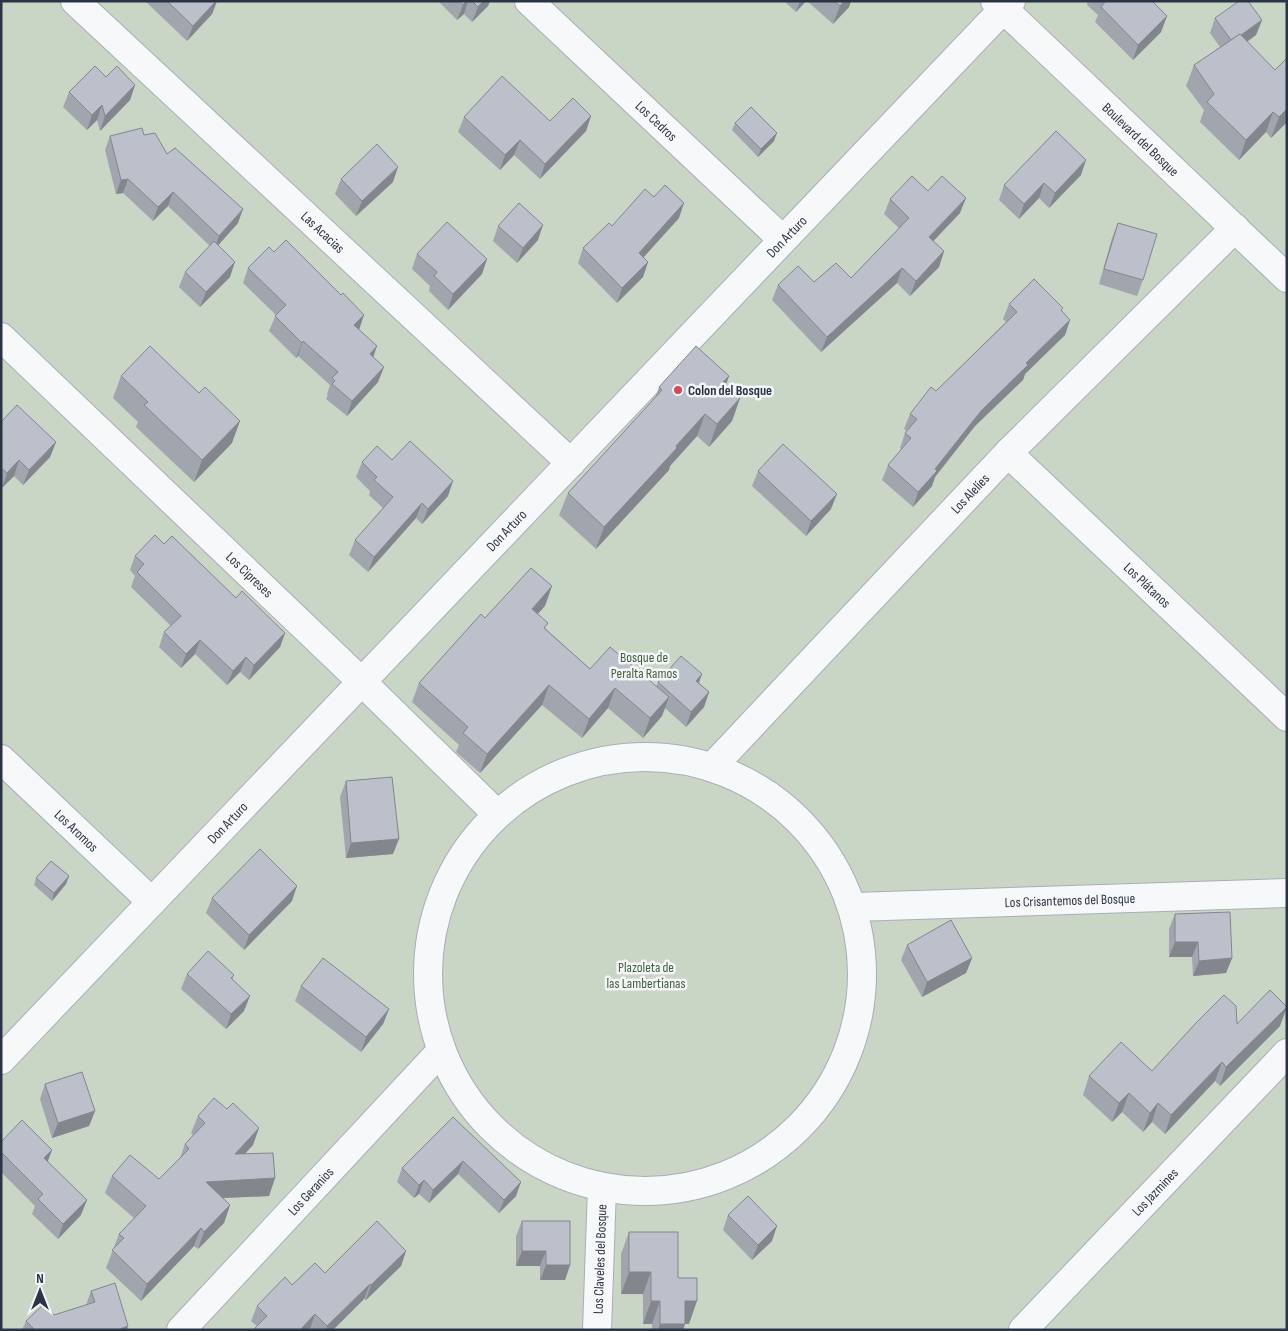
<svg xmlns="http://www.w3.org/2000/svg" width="1288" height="1331" font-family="'Sofia Sans Condensed',sans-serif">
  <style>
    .green { fill: #c9d6c5 }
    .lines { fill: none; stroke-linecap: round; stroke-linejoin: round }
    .minor-casing { stroke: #a9aeb7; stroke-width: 30 }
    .minor { stroke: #f7f8fa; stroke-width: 28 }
    .wall { fill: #a1a5ae }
    .shaded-wall { fill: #83868d }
    .building { fill: #bbc0ca; stroke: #83868d }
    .poi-dot { fill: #d1495b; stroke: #f4f6f9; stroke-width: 2 }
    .labels { text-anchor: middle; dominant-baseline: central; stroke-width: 5; stroke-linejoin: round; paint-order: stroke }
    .street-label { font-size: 14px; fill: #2b3445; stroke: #f4f6f9 }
    .poi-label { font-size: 14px; font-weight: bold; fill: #2b3445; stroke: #f4f6f9; text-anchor: start }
    .park-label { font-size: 14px; fill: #3f6138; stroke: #f4f6f9 }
  </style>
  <rect width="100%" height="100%" fill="#e4e7ec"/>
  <!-- green -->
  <rect class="green" x="1" y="1" width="1286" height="1329"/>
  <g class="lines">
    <defs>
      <g id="minor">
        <path id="s1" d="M75 1 571 463"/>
        <path id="s2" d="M529 1 783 240"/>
        <path id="s3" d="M995 1 1287 278"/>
        <path id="s4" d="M1 337 362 682 497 814"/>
        <path id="s5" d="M1008 453 1287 717"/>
        <circle cx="645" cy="974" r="217"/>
        <path id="s6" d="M1 759 152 902"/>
        <path id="s7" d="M712 767 1008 453 1235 228"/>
        <path id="s8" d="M854 907 1287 893"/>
        <path id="s9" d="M1 1060 1011 1"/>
        <path id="s10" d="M181 1330 440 1052"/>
        <path id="s11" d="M597 1330 602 1188"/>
        <path id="s12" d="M1023 1330 1287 1053"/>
      </g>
    </defs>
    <!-- minor casing -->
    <use href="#minor" class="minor-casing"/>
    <!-- minor -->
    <use href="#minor" class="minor"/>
  </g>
  <!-- wall -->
  <g class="wall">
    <polygon points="145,1 217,1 212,14 187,41"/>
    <polygon points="438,1 490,1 488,6 472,22 464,14 457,20"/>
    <polygon points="784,1 806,1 796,12"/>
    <polygon points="807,1 851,1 849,7 833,24"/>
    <polygon points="1088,1 1152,1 1167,16 1161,32 1133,60 1095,22 1098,15 1087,5"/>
    <polygon points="1215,18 1262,20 1256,35 1247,42 1275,70 1287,58 1287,122 1271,138 1266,132 1239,160 1200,122 1204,110 1186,86 1194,65 1220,47 1210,33"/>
    <polygon points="106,77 135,85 130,100 100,131 97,120 87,130 63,107 69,92"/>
    <polygon points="591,116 586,131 540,179 514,155 500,170 458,132 464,117 550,121"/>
    <polygon points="735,123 774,141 758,157 732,130"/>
    <polygon points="144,135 167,154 238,223 218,245 230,277 200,307 179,287 185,272 210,246 168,206 153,221 123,193 116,194 105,150 110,136"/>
    <polygon points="1081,175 1049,208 1039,198 1019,219 999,200 1004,185"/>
    <polygon points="341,179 393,182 356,216 335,194"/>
    <polygon points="928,191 960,213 933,241 944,251 939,267 910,296 897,283 821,352 772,300 778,285 814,282 851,278 899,228 884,214 890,199"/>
    <polygon points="679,218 643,257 648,262 643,277 617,303 578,263 583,248 612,226"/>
    <polygon points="1118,223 1143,280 1137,296 1099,284 1112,238"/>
    <polygon points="498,226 538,240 517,263 493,241"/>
    <polygon points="274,252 341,295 373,358 378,382 347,416 326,399 328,395 327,394 330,385 298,356 296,358 269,331 276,315 243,283 248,268"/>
    <polygon points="417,254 487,259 482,274 448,310 429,291 430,286 412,269"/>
    <polygon points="1009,304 1062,312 1070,320 1065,335 1025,374 1023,380 975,426 935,477 932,486 913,507 882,480 888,465 902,450 900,448 905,433 907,431 904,429 910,414 936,391 1006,322 1003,319"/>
    <polygon points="121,376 232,443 194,482 136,427 138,422 113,398"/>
    <polygon points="729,376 726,385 740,398 732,421 709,447 697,436 670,466 669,470 596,549 559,515 568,493 655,398 659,387"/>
    <polygon points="1,422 56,442 50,457 23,485 14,476 1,488"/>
    <polygon points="392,460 448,496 422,524 416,518 368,572 349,555 355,540 383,508 369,495 370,491 356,477 362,462"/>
    <polygon points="758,471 831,509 806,536 752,486"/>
    <polygon points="164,544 236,598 285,633 280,647 249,680 240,672 227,685 195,654 181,668 159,647 164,632 171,626 131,587 135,576 130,570 135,556"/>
    <polygon points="545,606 537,614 546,629 590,669 656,687 658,682 702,674 699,683 709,692 704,707 686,727 665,708 662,716 643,738 608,708 582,738 542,705 480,773 456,752 459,745 412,702 419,683 485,618"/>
    <polygon points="346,781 393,854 346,858 340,797"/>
    <polygon points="69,876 66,884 52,901 34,885 36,878"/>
    <polygon points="212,898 292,901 244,950 206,913"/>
    <polygon points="1175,914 1232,958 1226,973 1193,976 1192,957 1169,957 1169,929"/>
    <polygon points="907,945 972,958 966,973 922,997 901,960"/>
    <polygon points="187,974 234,975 232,980 244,1011 226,1029 181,989"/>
    <polygon points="301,986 389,1009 383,1024 361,1052 295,1001"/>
    <polygon points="1237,1024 1280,1026 1220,1086 1215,1081 1165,1134 1152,1122 1143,1132 1122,1112 1112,1122 1083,1095 1089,1076 1152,1071"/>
    <polygon points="45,1084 95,1111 89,1126 52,1138 40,1099"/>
    <polygon points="198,1116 253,1145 245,1154 275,1178 269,1196 223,1198 230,1205 224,1223 198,1249 194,1246 141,1301 106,1268 119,1234 134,1218 105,1193 112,1176 159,1179 180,1158 185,1144 193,1135 191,1133"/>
    <polygon points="453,1117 516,1196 499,1213 458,1174 429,1203 419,1194 414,1198 397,1182 402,1168"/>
    <polygon points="1,1142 52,1150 48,1161 81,1215 58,1239 32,1214 35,1206 1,1172"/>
    <polygon points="728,1215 772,1241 752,1260 723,1230"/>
    <polygon points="522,1221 570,1265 565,1280 540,1280 540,1266 516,1266 516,1236"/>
    <polygon points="629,1232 678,1278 689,1324 685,1324 683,1330 652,1330 652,1324 643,1324 643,1294 621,1294 621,1254"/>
    <polygon points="406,1251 401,1266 366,1300 364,1299 333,1330 310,1330 257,1326 251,1321 257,1306 292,1285 325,1273"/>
    <polygon points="91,1291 127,1330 22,1330 26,1321 54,1315 86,1305"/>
  </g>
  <!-- shaded-wall -->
  <g class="shaded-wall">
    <polygon points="216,1 217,1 212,14 187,41 193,26"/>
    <polygon points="466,1 468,1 464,14 457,20 463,5"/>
    <polygon points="483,1 490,1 488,6 472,22 478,7"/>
    <polygon points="800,1 806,1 796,12"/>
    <polygon points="844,1 851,1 849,7 833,24 840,6"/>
    <polygon points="1167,16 1161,32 1133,60 1138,45"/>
    <polygon points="1262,20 1256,35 1226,57 1232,42"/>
    <polygon points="135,85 130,100 100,131 105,116"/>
    <polygon points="102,105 97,120 87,130 92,115"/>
    <polygon points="1287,108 1287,122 1271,138 1279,117"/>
    <polygon points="1273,112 1266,132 1239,160 1246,140"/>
    <polygon points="591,116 586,131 540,179 545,164"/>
    <polygon points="777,133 774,141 758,157 761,149"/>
    <polygon points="520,140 514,155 500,170 505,155"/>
    <polygon points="1086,160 1081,175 1049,208 1055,193"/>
    <polygon points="398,167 393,182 356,216 362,201"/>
    <polygon points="128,179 123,193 116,194 121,180"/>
    <polygon points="1044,183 1039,198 1019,219 1024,204"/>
    <polygon points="173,192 168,206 153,221 158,207"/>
    <polygon points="966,198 960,213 923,252 929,237"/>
    <polygon points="684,203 679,218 634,268 639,253"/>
    <polygon points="243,209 238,223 214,250 219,236"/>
    <polygon points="543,225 538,240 517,263 523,248"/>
    <polygon points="944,251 939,267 910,296 916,281"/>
    <polygon points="487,259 482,274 448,310 453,294"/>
    <polygon points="235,262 230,277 200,307 206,292"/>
    <polygon points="648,262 643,277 617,303 622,288"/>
    <polygon points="902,268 897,283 821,352 827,337"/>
    <polygon points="364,315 359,330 354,325"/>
    <polygon points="1070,320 1065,335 1025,374 1023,380 975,426 935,477 932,486 913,507 918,492 935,469 981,411 1026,363"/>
    <polygon points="303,341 298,356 296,358 302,343"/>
    <polygon points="377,346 372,361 370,354"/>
    <polygon points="384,367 378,382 347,416 352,401"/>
    <polygon points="729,376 721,398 723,382"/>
    <polygon points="740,398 732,421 709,447 717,424"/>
    <polygon points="705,414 697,436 670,466 669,470 596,549 604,527"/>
    <polygon points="240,421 232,443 194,482 202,460"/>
    <polygon points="56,442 50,457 23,485 29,470"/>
    <polygon points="19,460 14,476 2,488 7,473"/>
    <polygon points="453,481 448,496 422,524 428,509"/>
    <polygon points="837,494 831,509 806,536 811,521"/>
    <polygon points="422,503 416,518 368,572 374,557"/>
    <polygon points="552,586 545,606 525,628 532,609"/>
    <polygon points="285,633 280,647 249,680 254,665"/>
    <polygon points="200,640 195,654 181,668 186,654"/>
    <polygon points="246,657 240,672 227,685 233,671"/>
    <polygon points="702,674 696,689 696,681"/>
    <polygon points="549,685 542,705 480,773 487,754"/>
    <polygon points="615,688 608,708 582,738 589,719"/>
    <polygon points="709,692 704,707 686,727 691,712"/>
    <polygon points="669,697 662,716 643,738 650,718"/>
    <polygon points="399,839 393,854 346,858 351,843"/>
    <polygon points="69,876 66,884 52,901 54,893"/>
    <polygon points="297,886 292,901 244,950 249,935"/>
    <polygon points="1175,942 1198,942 1192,957 1169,957"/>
    <polygon points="972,958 966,973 922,997 927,982"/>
    <polygon points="1232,958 1226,973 1193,976 1199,961"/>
    <polygon points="250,996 244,1011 226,1029 231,1014"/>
    <polygon points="1287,1007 1280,1026 1220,1086 1226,1067"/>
    <polygon points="389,1009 383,1024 361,1052 366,1037"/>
    <polygon points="1222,1062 1215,1081 1165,1134 1171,1115"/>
    <polygon points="1129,1093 1122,1112 1112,1122 1119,1103"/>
    <polygon points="1158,1103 1152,1122 1143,1132 1150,1113"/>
    <polygon points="95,1111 89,1126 52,1138 58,1123"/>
    <polygon points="259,1128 253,1145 228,1171 235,1154"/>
    <polygon points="52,1150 46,1165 44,1158"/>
    <polygon points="463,1161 458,1174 429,1203 433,1190"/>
    <polygon points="275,1178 269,1196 200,1199 206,1182"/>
    <polygon points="424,1180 419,1194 414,1198 419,1185"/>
    <polygon points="521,1182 516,1196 499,1213 504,1200"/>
    <polygon points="87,1200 81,1215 58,1239 63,1224"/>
    <polygon points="230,1205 224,1223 198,1249 204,1232"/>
    <polygon points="777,1226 772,1241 752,1260 758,1245"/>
    <polygon points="201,1228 194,1246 141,1301 147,1284"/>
    <polygon points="406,1251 401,1266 366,1300 371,1285"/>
    <polygon points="522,1251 546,1251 540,1266 516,1266"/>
    <polygon points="546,1265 570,1265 565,1280 540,1280"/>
    <polygon points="629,1272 651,1272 643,1294 621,1294"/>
    <polygon points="370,1284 364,1299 333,1330 326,1330 327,1326"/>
    <polygon points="651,1301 660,1301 652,1324 643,1324"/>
    <polygon points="685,1301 697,1301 689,1324 677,1324"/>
    <polygon points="315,1314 310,1329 300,1330"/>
    <polygon points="660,1324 685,1324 683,1330 658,1330"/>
    <polygon points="128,1326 127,1330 117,1330"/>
  </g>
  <!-- building -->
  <g class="building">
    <polygon points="167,1 216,1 193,26"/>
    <polygon points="459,1 466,1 463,5"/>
    <polygon points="472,1 483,1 478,7"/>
    <polygon points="834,1 844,1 840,6"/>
    <polygon points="1104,1 1152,1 1167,16 1138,45 1101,7 1105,2"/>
    <polygon points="1239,1 1248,1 1262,20 1241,35 1240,34 1231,40 1215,18"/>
    <polygon points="1240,34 1275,70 1287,58 1287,109 1279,117 1273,112 1246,140 1207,102 1214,94 1194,65"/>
    <polygon points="95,66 106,77 117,66 135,85 105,116 102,105 92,115 69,92"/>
    <polygon points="502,76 550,121 573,98 591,116 545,164 520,140 505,155 464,117"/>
    <polygon points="751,107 777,133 761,149 735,123"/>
    <polygon points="142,128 144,135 155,133 167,154 175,148 243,209 219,236 173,192 158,207 128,179 121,180 110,136"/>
    <polygon points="1056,131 1086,160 1055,193 1044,183 1024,204 1004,185"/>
    <polygon points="377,144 398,167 362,201 341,179"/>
    <polygon points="912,176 928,191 942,176 966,198 929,237 944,251 916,281 902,268 827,337 778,285 798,266 814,282 836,263 851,278 909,218 890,199"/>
    <polygon points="665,185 684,203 639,253 648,262 622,288 583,248 609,223 612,226 645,189 654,197"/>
    <polygon points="519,203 543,225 523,248 498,226"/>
    <polygon points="447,222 487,259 453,294 434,276 437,272 417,254"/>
    <polygon points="1118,223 1157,234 1143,280 1104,269"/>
    <polygon points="286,240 341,295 343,293 364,315 354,325 377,346 370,354 384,367 352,401 332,384 335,381 332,378 338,372 303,341 302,343 275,316 286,305 248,268 269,247 274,252"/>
    <polygon points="214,241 235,262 206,292 185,272"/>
    <polygon points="1034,279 1063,308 1061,310 1070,320 1026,363 1028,365 981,411 935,469 937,471 918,492 888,465 911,438 905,433 917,419 910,414 931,387 936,391 1017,312 1009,304"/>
    <polygon points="150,346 199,393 205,387 240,421 202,460 144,405 148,402 121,376"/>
    <polygon points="696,346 729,376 723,382 740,398 717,424 705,414 676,446 677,448 604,527 568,493 662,390 659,387"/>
    <polygon points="17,405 56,442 29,470 19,460 7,473 1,468 1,422"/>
    <polygon points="410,441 453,481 428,509 422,503 374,557 355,540 393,497 374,480 377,477 362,462 377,446 392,460"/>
    <polygon points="783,444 837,494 811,521 758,471"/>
    <polygon points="155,535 164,544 172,536 236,598 242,591 285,633 254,665 246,657 233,671 200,640 186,654 164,632 181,616 137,572 144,564 135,556"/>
    <polygon points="531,568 552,586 532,609 548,623 544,628 590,669 610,647 669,697 650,718 615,688 589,719 549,685 487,754 463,733 468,727 419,683 481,614 485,618"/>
    <polygon points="681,656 702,674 696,681 709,692 691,712 658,682"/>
    <polygon points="392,777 399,839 351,843 346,781"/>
    <polygon points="260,849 297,886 249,935 212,898"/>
    <polygon points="51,861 69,876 54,893 36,878"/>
    <polygon points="1230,912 1232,958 1199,961 1198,942 1175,942 1175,914"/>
    <polygon points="951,920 972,958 927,982 907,945"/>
    <polygon points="208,951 234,975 231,978 250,996 231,1014 187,974"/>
    <polygon points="323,958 389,1009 366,1037 301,986"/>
    <polygon points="1270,990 1287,1007 1226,1067 1222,1062 1171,1115 1158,1103 1150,1113 1129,1093 1119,1103 1089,1076 1121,1042 1152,1071 1195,1024 1224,995 1236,1006 1237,1024"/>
    <polygon points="82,1072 95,1111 58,1123 45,1084"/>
    <polygon points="214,1098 227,1109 233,1103 259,1128 235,1154 273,1153 275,1178 206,1182 230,1205 204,1232 201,1228 147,1284 112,1250 124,1238 119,1234 146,1206 112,1176 130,1155 159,1179 189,1149 185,1144 205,1123 198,1116"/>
    <polygon points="453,1117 521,1182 504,1200 463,1161 433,1190 424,1180 419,1185 402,1168"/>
    <polygon points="22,1120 52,1150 44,1158 87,1200 63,1224 38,1199 43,1194 1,1152 1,1142"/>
    <polygon points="748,1196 777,1226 758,1245 728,1215"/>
    <polygon points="377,1221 406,1251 371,1285 370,1284 327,1326 315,1314 300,1330 253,1330 267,1316 257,1306 285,1277 292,1285 315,1263 325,1273"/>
    <polygon points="522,1221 570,1221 570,1265 546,1265 546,1251 522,1251"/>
    <polygon points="629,1232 678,1232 678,1278 697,1278 697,1301 685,1301 685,1324 660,1324 660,1301 651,1301 651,1272 629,1272"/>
    <polygon points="115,1283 128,1326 117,1330 35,1330 26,1321 44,1304 54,1315 95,1302 91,1291"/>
  </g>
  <!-- markers -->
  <circle class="poi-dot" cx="678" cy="390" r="5"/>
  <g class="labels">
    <!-- street labels -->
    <g class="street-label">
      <text stroke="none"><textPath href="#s2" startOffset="175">Los Cedros</textPath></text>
      <text stroke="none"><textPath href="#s3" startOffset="201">Boulevard del Bosque</textPath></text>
      <text stroke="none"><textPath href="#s1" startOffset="339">Las Acacias</textPath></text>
      <text stroke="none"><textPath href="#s9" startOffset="1138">Don Arturo</textPath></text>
      <text stroke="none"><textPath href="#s7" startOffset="376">Los Alelíes</textPath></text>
      <text stroke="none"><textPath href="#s9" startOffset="732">Don Arturo</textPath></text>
      <text stroke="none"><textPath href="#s4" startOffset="344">Los Cipreses</textPath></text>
      <text stroke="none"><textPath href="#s5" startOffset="192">Los Plátanos</textPath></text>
      <text stroke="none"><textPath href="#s9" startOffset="328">Don Arturo</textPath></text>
      <text stroke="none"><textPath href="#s6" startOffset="104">Los Aromos</textPath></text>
      <text stroke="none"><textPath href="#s8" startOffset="216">Los Crisantemos del Bosque</textPath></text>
      <text stroke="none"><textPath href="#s10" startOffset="190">Los Geranios</textPath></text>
      <text stroke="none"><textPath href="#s12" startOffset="191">Los Jazmines</textPath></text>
      <text stroke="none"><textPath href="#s11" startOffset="71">Los Claveles del Bosque</textPath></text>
    </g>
    <!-- poi labels -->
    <g class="poi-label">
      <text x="688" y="390">Colon del Bosque</text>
    </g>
    <!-- park labels -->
    <g class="park-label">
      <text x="644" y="657">Bosque de<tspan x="644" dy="16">Peralta Ramos</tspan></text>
      <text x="646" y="967">Plazoleta de<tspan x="646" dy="16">las Lambertianas</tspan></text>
    </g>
  </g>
  <!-- border -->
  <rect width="1288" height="1331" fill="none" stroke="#2b3445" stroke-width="5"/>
  <!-- north arrow -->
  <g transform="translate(40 1291)" stroke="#f4f6f9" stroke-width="4" paint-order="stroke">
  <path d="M0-4L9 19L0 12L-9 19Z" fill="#2b3445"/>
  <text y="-8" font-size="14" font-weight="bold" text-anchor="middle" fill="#2b3445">N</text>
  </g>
</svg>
